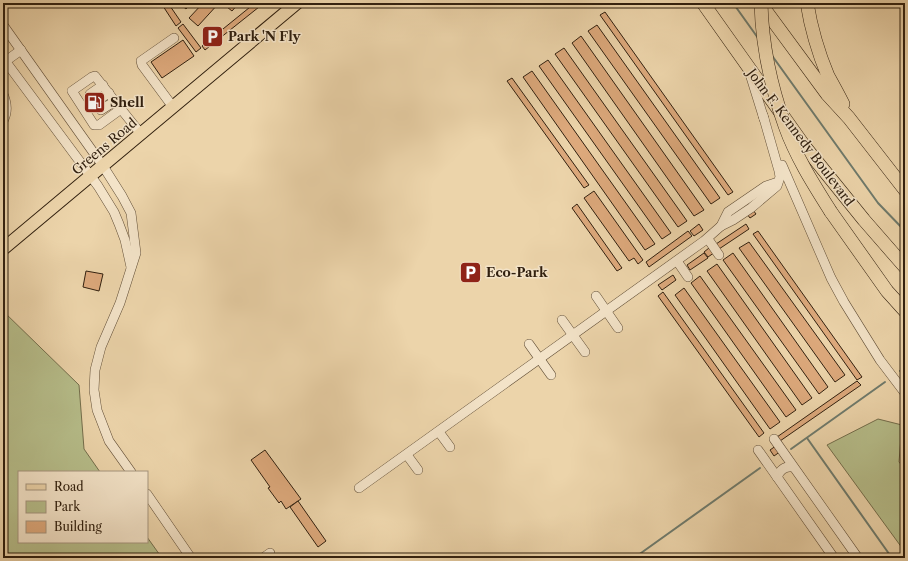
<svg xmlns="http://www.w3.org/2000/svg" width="908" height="561" font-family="'Libre Caslon Text',serif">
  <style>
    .green { fill: #b6bd8a; stroke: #746e4c }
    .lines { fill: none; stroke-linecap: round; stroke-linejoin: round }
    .stream { stroke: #6f7b6d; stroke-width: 2 }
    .building { fill: #dda97c; stroke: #31200f }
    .minor-casing { stroke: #604d36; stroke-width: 10 }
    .major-casing { stroke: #31200f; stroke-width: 14 }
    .highway-casing { stroke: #31200f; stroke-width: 14 }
    .minor { stroke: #f3e3c8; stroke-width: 9 }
    .major { stroke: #ecd4aa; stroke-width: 12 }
    .highway { stroke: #ecd4aa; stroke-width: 13 }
    .highway-bridge-casing { stroke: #31200f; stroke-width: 14; stroke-linecap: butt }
    .highway-bridge { stroke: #ecd4aa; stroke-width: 13 }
    .labels { text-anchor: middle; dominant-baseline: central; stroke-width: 3; stroke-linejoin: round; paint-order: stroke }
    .poi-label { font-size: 13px; font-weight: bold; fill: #31200f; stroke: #f3e3c8; text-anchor: start }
    .street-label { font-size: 13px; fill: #31200f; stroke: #f3e3c8 }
  </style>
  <rect width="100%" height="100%" fill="#ecd4aa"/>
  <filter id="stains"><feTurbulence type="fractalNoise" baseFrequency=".005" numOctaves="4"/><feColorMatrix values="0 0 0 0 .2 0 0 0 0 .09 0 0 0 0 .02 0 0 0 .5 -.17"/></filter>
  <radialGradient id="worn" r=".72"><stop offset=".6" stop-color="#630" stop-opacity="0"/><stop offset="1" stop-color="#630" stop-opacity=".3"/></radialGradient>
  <!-- green -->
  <g class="green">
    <polygon points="3,311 79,385 84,449 100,472 19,472 19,542 147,542 147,537 162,558 3,558"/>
    <polygon points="878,419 902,425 899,462 905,469 905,552 827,445"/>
  </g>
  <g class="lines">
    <!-- stream -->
    <g class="stream">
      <polyline points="733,3 758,38"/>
      <polyline points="773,57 878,203 905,231"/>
      <polyline points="900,371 905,369"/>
      <polyline points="807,438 892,558"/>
      <polyline points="791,449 885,382"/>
      <polyline points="634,558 760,468"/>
    </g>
  </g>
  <!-- building -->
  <g class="building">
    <polygon points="161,3 168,3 181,22 176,26"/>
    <polygon points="179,3 192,3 186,9"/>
    <polygon points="203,3 219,3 198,26 189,18"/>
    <polygon points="230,3 239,3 232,11 227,7"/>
    <polygon points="255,3 264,3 205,50 202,46"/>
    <polygon points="605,12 733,192 728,195 600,15"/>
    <polygon points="183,24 201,48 196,52 178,28"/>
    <polygon points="597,25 720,198 711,204 588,31"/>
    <polygon points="581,36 704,210 694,216 572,43"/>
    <polygon points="183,40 194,56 162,78 151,62"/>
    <polygon points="564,48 687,221 678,227 555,54"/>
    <polygon points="548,60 671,233 662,239 539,66"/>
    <polygon points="532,71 655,244 645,250 523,77"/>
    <polygon points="512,78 589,185 584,188 507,81"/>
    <polygon points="594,191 643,260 638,264 634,258 629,261 584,198"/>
    <polygon points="744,198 756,214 750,218 738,202"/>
    <polygon points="577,204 622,268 617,271 572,208"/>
    <polygon points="699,224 703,230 694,236 690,231"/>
    <polygon points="746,224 749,229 719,249 716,244"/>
    <polygon points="688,231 692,236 649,267 646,262"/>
    <polygon points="758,231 862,377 857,380 753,234"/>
    <polygon points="749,242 845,375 835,382 739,248"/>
    <polygon points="714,244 718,250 708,257 704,252"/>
    <polygon points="704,253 708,258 690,270 687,265"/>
    <polygon points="733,253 828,387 819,394 723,260"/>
    <polygon points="717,264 812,398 802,405 707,271"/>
    <polygon points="86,271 103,274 99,291 83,287"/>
    <polygon points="673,275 676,280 662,290 658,285"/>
    <polygon points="700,276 796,410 786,417 691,283"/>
    <polygon points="684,288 780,422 770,429 675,295"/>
    <polygon points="663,292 764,433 759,437 658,296"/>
    <polygon points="857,381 861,385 780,441 777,437"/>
    <polygon points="780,443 784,449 774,456 770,450"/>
    <polygon points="265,450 301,499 286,509 281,501 279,503 268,488 270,487 251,460"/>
    <polygon points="298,501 326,541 318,547 290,507"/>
  </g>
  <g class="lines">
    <defs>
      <g id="minor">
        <polyline points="3,25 103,166 122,196 131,213 136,253 120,303 101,347 95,370 94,390 97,410 109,441 131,472"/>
        <polyline points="3,58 98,186 114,212 119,224 125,240 131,267"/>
        <polyline points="3,63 21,50"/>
        <polyline points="750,74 764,119"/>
        <path d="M3 94C7 103 8 112 3 121"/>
        <polyline points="90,94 103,85"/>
        <polyline points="95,102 109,93"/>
        <polyline points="173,107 142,65 141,61 174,38"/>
        <polyline points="121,109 95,76 92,77 72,91 94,125 99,125 121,109 141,134"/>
        <polyline points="101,110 115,101"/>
        <polyline points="782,165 831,278 844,302 880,360 905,393"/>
        <polyline points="721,226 728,212 766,186 775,183"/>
        <polyline points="708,239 719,255"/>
        <polyline points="677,261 688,277"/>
        <polyline points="596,296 618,328"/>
        <polyline points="562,320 585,352"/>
        <polyline points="529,344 551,375"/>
        <polyline points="439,432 450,447"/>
        <polyline points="774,439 858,558"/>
        <polyline points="758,450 834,558"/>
        <polyline points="407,455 418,470"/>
        <path d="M777 477C780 470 785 466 793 467"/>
        <polyline points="359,488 704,241 721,226 733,220 751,208 777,186 780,177 779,171 763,115"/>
        <polyline points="147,494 191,558"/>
        <polyline points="263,558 270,553"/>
      </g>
      <polyline id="major" points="3,249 297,3"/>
      <g id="highway">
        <polyline points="703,3 805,147 864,220 905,267"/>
        <polyline points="760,3 827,94 849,118 905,190"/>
        <path d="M807 3C811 28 818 52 828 76 833 85 838 94 843 104"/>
        <polyline points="831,212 887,291 905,311"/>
      </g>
    </defs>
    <!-- minor casing -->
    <use href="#minor" class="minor-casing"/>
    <!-- major casing -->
    <use href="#major" class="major-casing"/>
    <!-- highway casing -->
    <use href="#highway" class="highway-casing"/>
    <!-- minor -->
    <use href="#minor" class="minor"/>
    <!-- major -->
    <use href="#major" class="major"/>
    <!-- highway -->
    <use href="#highway" class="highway"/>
    <defs>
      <path id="highway-bridge" d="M761 3C762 44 771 87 785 126 796 157 814 185 831 212"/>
    </defs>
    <!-- highway-bridge casing -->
    <use href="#highway-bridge" class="highway-bridge-casing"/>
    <!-- highway-bridge -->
    <use href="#highway-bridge" class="highway-bridge"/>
  </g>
  <!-- icons -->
  <defs>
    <symbol id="parking-square" viewBox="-11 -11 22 22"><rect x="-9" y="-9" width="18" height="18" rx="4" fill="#8f2418" stroke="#f3e3c8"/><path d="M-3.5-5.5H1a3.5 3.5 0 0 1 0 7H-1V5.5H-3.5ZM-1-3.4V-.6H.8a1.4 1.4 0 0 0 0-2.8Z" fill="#fff"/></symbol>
    <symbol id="fuel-square" viewBox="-11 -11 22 22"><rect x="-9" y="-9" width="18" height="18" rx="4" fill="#8f2418" stroke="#f3e3c8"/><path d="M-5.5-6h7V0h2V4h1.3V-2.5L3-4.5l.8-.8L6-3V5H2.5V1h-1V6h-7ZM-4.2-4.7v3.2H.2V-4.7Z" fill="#fff"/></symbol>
  </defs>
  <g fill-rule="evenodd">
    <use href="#parking-square" x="200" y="24" width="25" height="25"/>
    <use href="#fuel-square" x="82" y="90" width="25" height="25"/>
    <use href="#parking-square" x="458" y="260" width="25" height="25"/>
  </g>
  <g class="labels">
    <!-- poi labels -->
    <g class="poi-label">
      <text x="228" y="36">Park 'N Fly</text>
      <text x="110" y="102">Shell</text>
      <text x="486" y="272">Eco-Park</text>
    </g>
    <!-- street labels -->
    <g class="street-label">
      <text transform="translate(801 137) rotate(53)">John F. Kennedy Boulevard</text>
      <text transform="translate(104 146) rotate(-40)">Greens Road</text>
    </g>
  </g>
  <!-- margin -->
  <rect width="908" height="561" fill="none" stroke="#ecd4aa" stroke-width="16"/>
  <rect x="4" y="4" width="900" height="553" fill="none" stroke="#31200f" stroke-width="2"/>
  <rect x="8" y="8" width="892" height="545" fill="none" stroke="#31200f"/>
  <!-- legend -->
  <rect x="18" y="471" width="130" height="72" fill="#f3e3c8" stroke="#a5957e"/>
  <rect x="26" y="484" width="20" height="6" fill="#ecd4aa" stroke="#a5957e"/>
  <text x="54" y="491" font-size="12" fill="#31200f">Road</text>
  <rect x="26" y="501" width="20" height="12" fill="#b6bd8a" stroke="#a5957e"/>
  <text x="54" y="511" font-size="12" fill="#31200f">Park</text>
  <rect x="26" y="521" width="20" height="12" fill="#dda97c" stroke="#a5957e"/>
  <text x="54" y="531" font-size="12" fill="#31200f">Building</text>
  <rect width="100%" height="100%" filter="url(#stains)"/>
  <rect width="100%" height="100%" fill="url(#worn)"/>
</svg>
